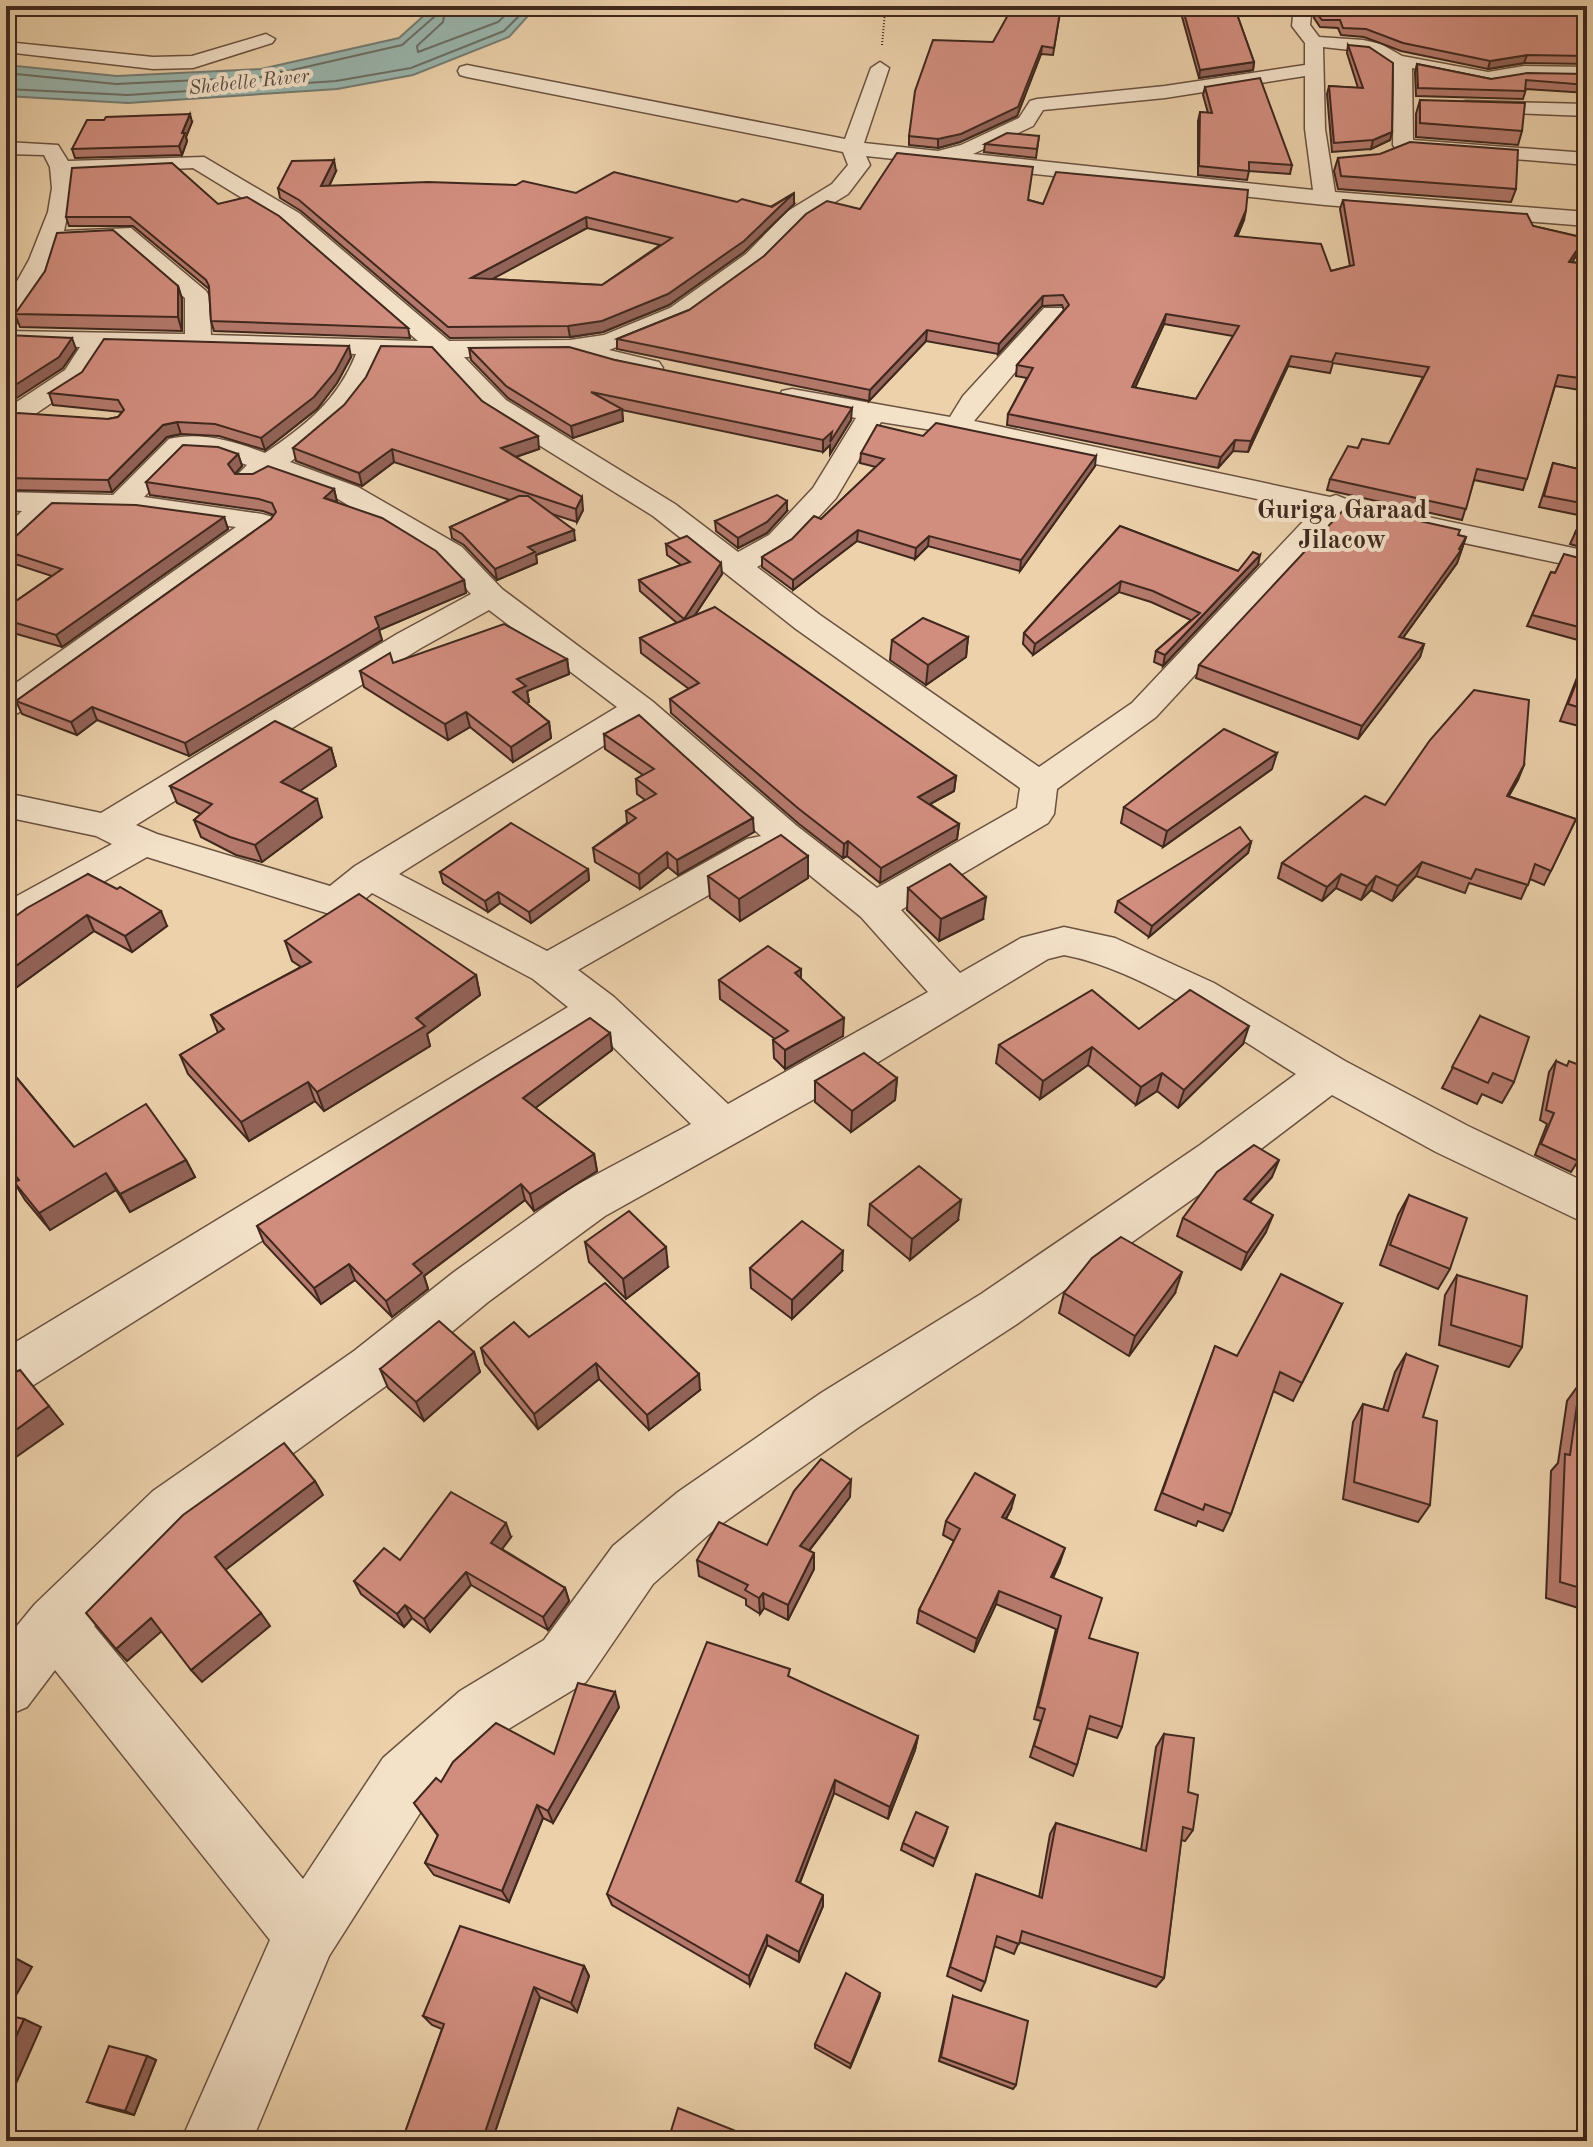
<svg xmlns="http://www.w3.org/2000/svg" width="1593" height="2147" font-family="'Old Standard TT',serif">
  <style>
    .water { fill: #99b6ae; stroke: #757d74; stroke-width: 2 }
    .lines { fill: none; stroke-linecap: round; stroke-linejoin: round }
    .shore { stroke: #6c6f66; stroke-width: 2 }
    .minor-casing { stroke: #6b5241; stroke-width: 3 }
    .path { stroke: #40281e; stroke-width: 2; stroke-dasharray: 1 2; stroke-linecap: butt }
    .minor { fill: #f3e1c8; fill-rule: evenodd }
    .wall { fill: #b4796c; stroke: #40281e; stroke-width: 2; fill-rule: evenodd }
    .shaded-wall { fill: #926358; stroke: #40281e; stroke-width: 2 }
    .building { fill: #d18d7e; stroke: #40281e; stroke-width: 2; fill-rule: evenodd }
    .labels { text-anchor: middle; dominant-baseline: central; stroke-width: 8; stroke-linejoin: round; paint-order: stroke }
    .far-water-label { font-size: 20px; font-style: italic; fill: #564c42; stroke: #f3e1c8 }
    .far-district-label { font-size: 26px; font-weight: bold; fill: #40281e; stroke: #f3e1c8 }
  </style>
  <rect width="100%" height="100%" fill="#ecd1ab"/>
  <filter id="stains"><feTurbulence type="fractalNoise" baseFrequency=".0025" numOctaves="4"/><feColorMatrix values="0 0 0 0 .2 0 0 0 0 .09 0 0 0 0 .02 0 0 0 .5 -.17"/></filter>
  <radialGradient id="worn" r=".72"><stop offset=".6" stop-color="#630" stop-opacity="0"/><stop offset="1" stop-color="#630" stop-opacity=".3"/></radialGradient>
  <!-- water -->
  <polygon class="water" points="427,6 537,6 509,37 413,75 337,89 128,103 6,96 6,65 117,76 261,69 399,38 429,11"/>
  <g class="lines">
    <!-- shore -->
    <g class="shore">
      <polyline points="446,6 443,22 417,46 418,52 498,22 515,6"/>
      <polyline points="6,73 116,84 262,77 402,45 434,17 436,6"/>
      <polyline points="6,89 128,95 336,81 411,68 504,31 529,6"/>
    </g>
    <defs>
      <g id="minor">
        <path d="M1294 6H1312L1310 25 1319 37 1363 40 1381 44 1402 56 1488 72 1524 66 1587 67V79L1524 78 1488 84 1412 68 1413 140 1587 153V165L1396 149 1393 145 1394 69 1368 52 1323 47 1325 129 1335 192 1587 212V226L1325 205 866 156 870 165 848 194 804 221 762 264 688 318 609 350 659 362 663 368 659 374 650 376 572 356 464 357 506 400 675 504 738 552 769 535 813 488 856 418 782 403 779 397 782 391 792 389 950 417 963 396 1044 308H1062L1065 313 974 421 1330 497 1336 495 1348 500 1587 551V569L1341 517 1156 717 1057 789 1054 814 1048 823 901 910 960 973 1021 938 1064 927 1115 938 1214 983 1345 1061 1468 1126 1587 1183V1224L1436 1152 1332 1095 1232 1171 1017 1324 859 1427 716 1528 653 1584 586 1682 502 1733 427 1802 329 1956 252 2141H181L270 1940 55 1670 27 1707 6 1716V1639L35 1604 153 1491 354 1351 454 1272 571 1188 691 1124 596 1030 24 1391 6 1398V1348L568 1007 533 979 372 893 350 912 336 916 147 857 20 929 6 933V902L112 844 96 836 6 817V793L101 813 397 634 471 594 440 561 338 499 271 475C260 483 253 487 239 483L235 477 247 465 222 456 186 454 144 497 262 514 273 517 277 523 273 529 18 713 6 716V690L236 527 140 514 56 512 17 548 6 551V526L22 511 6 510V492L113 495 169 439C201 431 236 442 265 453 305 426 338 400 356 354L106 347 84 381 16 427 6 429V409L65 370 80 347 13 345 6 343V331L185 334V298L118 240 59 245 19 320 15 325 6 328V301L29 260 48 212 52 188 50 167 44 155 6 154V142L58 145 68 161 204 157 299 213 449 341 570 340 604 335 670 308 746 254 788 211 832 184 848 165 843 152 467 77 460 75 458 71 460 67 467 65 845 139 871 68 880 62 889 68 864 143 938 151 961 145 1019 118 1030 101 1037 99 1165 86 1305 65V43L1292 26ZM1305 76V129L1313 190 973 154 1033 126 1043 110 1165 98ZM193 168 283 223 418 341 211 335 209 296 206 291 131 228 64 231 73 188 72 174ZM382 355 436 357 486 412 653 516 796 629 1020 788 1017 808 877 888 797 826 652 701 502 589 462 547 358 487 290 462C331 434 365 403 382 355ZM881 422 957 434 1313 511 1132 703 1039 767 820 615 757 567 791 547 836 498ZM489 610 617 707 355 866 330 886 157 834 136 825 421 648ZM638 724 761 836 747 839 547 951 399 874ZM779 850 861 917 928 992 728 1104 614 997 578 970 775 857ZM1064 955C1143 970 1228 1032 1296 1074L1200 1145 981 1294 821 1393 678 1492 613 1546 544 1640 460 1691 383 1758 303 1879 94 1626 191 1527 390 1383 488 1302 605 1216 852 1078 1048 959Z"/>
        <polygon points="266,34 275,39 272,43 193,68 153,69 6,52 6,42 153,57 192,56"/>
        <polygon points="1466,101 1587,104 1587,116 1459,111 1456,107 1459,103"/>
      </g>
    </defs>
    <!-- minor casing -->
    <use href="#minor" class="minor-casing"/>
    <!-- path -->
    <polyline class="path" points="882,45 885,12 902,6"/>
    <!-- minor -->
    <use href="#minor" class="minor"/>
  </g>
  <!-- wall -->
  <g class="wall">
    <polygon points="1061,6 1053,55 1041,54 1017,116 960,142 938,148 909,145 909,136 993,42"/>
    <polygon points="1179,6 1234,6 1254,62 1253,70 1199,78"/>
    <polygon points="1315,6 1587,6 1587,64 1524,63 1488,69 1401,51 1364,37 1341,35 1338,28 1320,27 1314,18"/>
    <polygon points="1348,45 1392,132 1390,140 1371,149 1332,152 1327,94 1329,86 1358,88 1347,53"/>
    <polygon points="1417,64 1491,79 1587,74 1587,93 1526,89 1523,99 1416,96 1415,72"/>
    <polygon points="1205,87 1292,165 1290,174 1249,171 1247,180 1198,175 1198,121 1200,112 1208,113 1203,95"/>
    <polygon points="1420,100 1522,131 1518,145 1416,137 1416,114"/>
    <polygon points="192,122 186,137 187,141 182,155 75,158 72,149"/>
    <polygon points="1039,136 1036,158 984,152 985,144"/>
    <polygon points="1338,158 1516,189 1511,202 1338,189 1334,171"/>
    <path d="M336 171 329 186 576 193 737 202 772 207 794 204 744 252 669 305 603 332 570 337 450 338 301 211 280 198 278 188ZM587 228 660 245 602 285 491 279Z"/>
    <path d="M1029 200 1043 204 1244 220 1237 237 1331 271 1350 266 1340 209 1343 200 1533 226 1585 238 1581 248 1572 262 1587 264V391L1555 386 1523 490 1474 480 1462 520 1327 490 1330 479 1358 448 1389 444 1423 377 1333 363 1330 373 1288 366 1248 452 1233 451 1218 468 1007 425 1008 414 1027 378 1016 376 1017 365 1064 310 1062 305 1042 306 998 354 926 341 869 401 617 349V339L689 310 860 209ZM1164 324 1233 336 1196 399 1135 388Z"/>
    <polygon points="218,204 408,328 410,338 214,331 211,321 209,289 133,226 69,226 66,217"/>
    <polygon points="178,286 182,299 182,331 20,327 15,314"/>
    <polygon points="469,348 615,360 851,420 830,454 830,445 823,452 622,410 623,421 573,438 508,398 471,360"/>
    <polygon points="351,357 337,383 317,409 265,450 219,436 181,434 167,437 112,492 6,490 6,417 108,419 118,417 122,412 53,405 49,393"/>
    <polygon points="482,401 539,449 516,457 583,510 577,522 552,514 575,540 536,555 537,563 497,580 464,545 452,538 450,527 510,500 394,462 362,486 296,461 293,448"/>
    <polygon points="923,436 1095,466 1020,571 928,546 915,559 857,541 793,590 762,567 762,557 792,539 821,519 876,467 860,463 861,453"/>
    <polygon points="238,454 242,466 235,474 334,489 337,502 464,580 466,593 379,630 382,640 189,756 97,720 77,735 22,714 16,701 271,519 274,515 263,511 150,495 146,482"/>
    <polygon points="1553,463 1587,471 1587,549 1570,544 1583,516 1539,507"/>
    <polygon points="787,511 767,533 738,548 716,531 715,521"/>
    <polygon points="224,517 228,529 62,647 6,631 6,608 52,576 6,561 6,540"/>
    <polygon points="1120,526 1238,571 1258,565 1163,666 1154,662 1156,651 1191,620 1151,602 1119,592 1033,655 1023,644 1024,633"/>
    <polygon points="1458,535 1466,537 1457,563 1403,638 1424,644 1420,657 1358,739 1196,678 1199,665"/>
    <polygon points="666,544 722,574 695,615 956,776 954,791 930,804 959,824 957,839 880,883 847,856 843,858 799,824 671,713 670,699 689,689 641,653 640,638 677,623 640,591 639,580 681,565 667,555"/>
    <polygon points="1551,572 1555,573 1587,621 1578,640 1527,626"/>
    <polygon points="968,637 966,657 926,685 890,660 892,640"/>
    <polygon points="1587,652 1587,727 1586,728 1560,721"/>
    <polygon points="567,659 569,674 527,691 529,702 526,703 549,722 551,738 513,762 470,727 448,740 364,687 360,671 393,663"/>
    <polygon points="604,734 754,832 678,875 668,867 640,889 595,862 593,848 627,823 626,811 645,800 637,794 636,779 643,775 605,749"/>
    <polygon points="331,748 336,766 299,791 322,817 262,862 236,855 201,837 194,820 201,814 177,803 170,786"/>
    <polygon points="1524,765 1508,796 1576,819 1544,885 1530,879 1521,899 1469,883 1465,893 1416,876 1392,901 1371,890 1361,900 1336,888 1322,901 1278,878 1282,863 1385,805"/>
    <polygon points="1272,769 1163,847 1121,823 1124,807"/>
    <polygon points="1251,842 1248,853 1149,937 1115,912 1118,901"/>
    <polygon points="808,856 808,878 740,921 710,898 708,876"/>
    <polygon points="588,869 589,880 531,923 500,903 488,912 443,883 440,872"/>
    <polygon points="88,874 167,926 132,952 94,931 6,995"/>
    <polygon points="908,888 983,919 939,941 907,910"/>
    <polygon points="285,941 476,975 480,995 427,1034 430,1046 324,1111 315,1101 249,1141 188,1074 180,1055 218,1033 211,1015 301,967 292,961"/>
    <polygon points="801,979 843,1036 785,1069 774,1058 773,1040 775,1039 720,999 719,980"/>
    <polygon points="1480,1016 1514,1082 1502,1103 1482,1094 1477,1104 1442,1088"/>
    <polygon points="1139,1029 1243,1044 1178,1108 1157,1091 1136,1105 1088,1065 1040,1099 996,1063 999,1045"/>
    <polygon points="610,1033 612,1050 535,1108 594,1154 597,1171 534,1211 525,1200 424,1276 428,1289 392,1317 355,1280 321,1304 264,1243 257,1226"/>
    <polygon points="1556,1061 1578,1161 1571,1172 1535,1155 1547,1124 1540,1120 1549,1072"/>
    <polygon points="6,1065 74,1147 186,1160 195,1177 130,1212 116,1190 50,1230 25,1200 14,1182 17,1181 6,1168"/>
    <polygon points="897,1078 895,1100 851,1132 815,1102 815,1081"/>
    <polygon points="1272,1177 1250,1202 1266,1232 1241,1270 1177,1236 1183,1218"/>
    <polygon points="1409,1195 1450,1269 1438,1289 1380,1265 1398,1215"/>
    <polygon points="870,1204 958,1220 910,1260 868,1225"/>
    <polygon points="585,1242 668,1267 626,1299 589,1262"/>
    <polygon points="750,1268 842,1271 792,1319 751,1288"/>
    <polygon points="1457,1275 1522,1347 1509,1367 1439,1345 1445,1295"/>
    <polygon points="1064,1293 1175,1293 1129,1356 1059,1313"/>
    <polygon points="1342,1304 1293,1401 1273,1391 1231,1514 1223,1531 1198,1521 1196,1526 1155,1510 1215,1346 1237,1356"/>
    <polygon points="529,1337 700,1390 649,1430 599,1379 538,1429 485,1364 481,1348"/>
    <polygon points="474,1352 480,1372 424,1421 388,1388 380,1369"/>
    <polygon points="1406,1354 1423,1417 1430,1505 1418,1522 1343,1499 1353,1422 1363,1404 1383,1410 1395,1372"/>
    <polygon points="1580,1383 1587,1386 1587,1604 1582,1609 1546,1598 1551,1471 1558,1463 1567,1401"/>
    <polygon points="850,1497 809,1551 814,1569 788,1620 764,1608 760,1614 746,1605 746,1599 699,1576 697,1560 767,1545"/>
    <polygon points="1011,1509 1006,1519 1060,1562 1053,1578 1089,1638 1122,1727 1117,1738 1087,1728 1077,1765 1073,1776 1030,1757 1041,1721 1034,1719 1056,1629 996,1604 974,1652 917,1623 919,1610 954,1541 943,1535 946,1521"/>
    <polygon points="511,1537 502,1549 565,1588 569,1601 548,1630 471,1585 430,1632 412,1618 404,1627 361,1594 354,1581 400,1560"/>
    <polygon points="619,1707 553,1823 543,1818 509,1902 434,1875 425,1863 438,1836 414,1803 441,1782 554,1754"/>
    <polygon points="1164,1734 1188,1792 1193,1830 1185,1841 1181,1840 1164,1978 1156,1987 1019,1942 1014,1954 994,1946 985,1982 981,1991 947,1976 976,1874 1039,1897 1050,1834 1056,1823 1141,1850 1156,1747"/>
    <polygon points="918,1736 915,1750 888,1819 834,1793 800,1883 823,1906 799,1962 767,1945 750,1985 612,1905 607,1894"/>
    <polygon points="946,1833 933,1866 901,1850 903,1843"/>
    <polygon points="584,1966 589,1976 577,2012 540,1997 492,2141 408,2141 403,2138 442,2029 432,2025 423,2016"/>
    <polygon points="953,1996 1016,2085 1013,2089 939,2061"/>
    <polygon points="879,1998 850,2068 815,2048 815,2044"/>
    <polygon points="147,2056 156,2060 134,2115 96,2105 87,2102"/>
  </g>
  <!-- shaded-wall -->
  <g class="shaded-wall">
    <polygon points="1042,46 1041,54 1017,116 960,142 938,148 938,139"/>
    <polygon points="1527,55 1524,63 1488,69 1490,61"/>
    <polygon points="1254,62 1253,70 1199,78 1200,70"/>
    <polygon points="190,114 192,122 186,137 187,141 182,155 179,146 182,133"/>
    <polygon points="1392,132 1390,140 1371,149 1373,140"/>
    <polygon points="334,160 336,171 324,197 321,186"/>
    <polygon points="794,193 794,204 744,252 669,305 603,332 570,337 568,326"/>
    <polygon points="1246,210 1244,220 1233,246 1235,236"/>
    <polygon points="586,217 587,228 472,290 471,278"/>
    <polygon points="1585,238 1581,248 1566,272 1569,262"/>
    <polygon points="178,286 182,299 182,331 178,317"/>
    <polygon points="1043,296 1042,306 998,354 999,344"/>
    <polygon points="1166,314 1164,324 1130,398 1132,387"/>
    <polygon points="927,330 926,341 869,401 870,390"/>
    <polygon points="72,338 76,349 63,368 6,405 6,391"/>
    <polygon points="349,346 351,357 337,383 317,409 265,450 261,438"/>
    <polygon points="1291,356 1288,366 1248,452 1251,441"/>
    <polygon points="852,408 851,420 830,454 830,445 823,452 823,440"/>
    <polygon points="622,409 623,421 573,438 571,426"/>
    <polygon points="177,422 181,434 167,437 112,492 108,480 163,425"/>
    <polygon points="538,436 539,449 503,461 501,448"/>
    <polygon points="1235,440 1233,451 1218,468 1221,457"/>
    <polygon points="392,449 394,462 362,486 359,473"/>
    <polygon points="238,454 242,466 232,477 228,464"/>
    <polygon points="1096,456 1095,466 1020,571 1021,560"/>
    <polygon points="334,489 337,502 324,498"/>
    <polygon points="582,497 583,510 577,522 576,509"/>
    <polygon points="787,501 787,511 767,533 738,548 738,538"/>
    <polygon points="10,502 15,514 6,523 6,506"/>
    <polygon points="224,517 228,529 62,647 56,635"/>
    <polygon points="574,530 575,540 536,555 537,563 497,580 495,569 528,547"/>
    <polygon points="858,530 857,541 793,590 793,580"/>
    <polygon points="929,536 928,546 915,559 916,548"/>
    <polygon points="1466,537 1457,563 1394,650 1399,637"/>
    <polygon points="1260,555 1258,565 1163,666 1165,655"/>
    <polygon points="721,563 722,574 685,630 684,619"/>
    <polygon points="464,580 466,593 379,630 382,640 189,756 185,743 375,617"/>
    <polygon points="1121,581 1119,592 1033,655 1035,644"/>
    <polygon points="968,637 966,657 926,685 928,665"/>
    <polygon points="1424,644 1420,657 1358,739 1362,726"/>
    <polygon points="567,659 569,674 527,691 529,702 516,708 513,692 517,679"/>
    <polygon points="92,707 97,720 77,735 71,722"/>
    <polygon points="466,712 470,727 448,740 445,724"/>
    <polygon points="549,722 551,738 513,762 511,747"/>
    <polygon points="331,748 336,766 287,800 281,782"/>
    <polygon points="1277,753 1272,769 1163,847 1167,831"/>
    <polygon points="1524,765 1518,780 1501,810 1507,796"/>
    <polygon points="956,776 954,791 917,811 918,797"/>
    <polygon points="317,799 322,817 262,862 255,845"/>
    <polygon points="753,818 754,832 678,875 677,860"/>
    <polygon points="959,824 957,839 880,883 881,868"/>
    <polygon points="848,841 847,856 843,858 844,844"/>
    <polygon points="1251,842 1248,853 1149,937 1152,926"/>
    <polygon points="667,852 668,867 640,889 639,874"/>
    <polygon points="808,856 808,878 740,921 739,899"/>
    <polygon points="1422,862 1416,876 1392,901 1398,886"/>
    <polygon points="588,869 589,880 531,923 529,912"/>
    <polygon points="1341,874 1336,888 1322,901 1327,887"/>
    <polygon points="1376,876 1371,890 1361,900 1367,886"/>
    <polygon points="498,892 500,903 488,912 485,901"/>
    <polygon points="986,897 983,919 939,941 941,919"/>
    <polygon points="161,911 167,926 132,952 125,936"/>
    <polygon points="87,915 94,931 6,995 6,973"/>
    <polygon points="801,969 801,987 795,973"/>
    <polygon points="476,975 480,995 427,1034 430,1046 324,1111 317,1092"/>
    <polygon points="844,1018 843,1036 785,1069 785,1050"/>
    <polygon points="1249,1026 1243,1044 1178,1108 1184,1090"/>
    <polygon points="610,1033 612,1050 526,1115 523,1098"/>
    <polygon points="1092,1047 1088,1065 1040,1099 1043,1081"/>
    <polygon points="1162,1073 1157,1091 1136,1105 1141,1087"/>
    <polygon points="897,1078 895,1100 851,1132 852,1111"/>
    <polygon points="308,1082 315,1101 249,1141 241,1122"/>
    <polygon points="594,1154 597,1171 534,1211 530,1194"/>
    <polygon points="186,1160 195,1177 130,1212 120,1194"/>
    <polygon points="1279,1160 1272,1177 1237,1216 1244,1199"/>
    <polygon points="106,1173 116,1190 50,1230 39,1213"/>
    <polygon points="521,1184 525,1200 424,1276 428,1289 392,1317 386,1301 413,1264"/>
    <polygon points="961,1200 958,1220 910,1260 912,1239"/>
    <polygon points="1273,1215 1266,1232 1241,1270 1247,1253"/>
    <polygon points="666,1247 668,1267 626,1299 623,1279"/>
    <polygon points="843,1251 842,1271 792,1319 792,1300"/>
    <polygon points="349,1264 355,1280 321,1304 314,1288"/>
    <polygon points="1182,1272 1175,1293 1129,1356 1135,1336"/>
    <polygon points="474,1352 480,1372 424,1421 416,1402"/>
    <polygon points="596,1363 599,1379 538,1429 534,1414"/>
    <polygon points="699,1374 700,1390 649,1430 647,1415"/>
    <polygon points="49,1406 63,1424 6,1464 6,1437"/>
    <polygon points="851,1480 850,1497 800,1562 800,1546"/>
    <polygon points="315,1481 323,1495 224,1571 215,1557"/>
    <polygon points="1015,1495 1011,1509 999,1531 1002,1517"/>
    <polygon points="506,1523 511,1537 496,1557 491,1543"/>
    <polygon points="1065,1548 1060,1562 1047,1590 1051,1577"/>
    <polygon points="814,1553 814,1569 788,1620 788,1605"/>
    <polygon points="466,1572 471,1585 430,1632 424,1619"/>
    <polygon points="565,1588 569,1601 548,1630 543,1617"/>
    <polygon points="999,1591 996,1604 974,1652 977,1639"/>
    <polygon points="763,1593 764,1608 760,1614 759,1598"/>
    <polygon points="405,1605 412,1618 404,1627 397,1614"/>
    <polygon points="261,1613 270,1626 202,1682 191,1670"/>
    <polygon points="151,1618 162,1631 127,1661 116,1649"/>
    <polygon points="615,1692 619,1707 553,1823 548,1811"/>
    <polygon points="918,1736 915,1750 888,1819 890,1807"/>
    <polygon points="835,1780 834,1793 796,1892 796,1881"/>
    <polygon points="537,1805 543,1818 509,1902 502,1891"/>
    <polygon points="823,1895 823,1906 799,1962 799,1952"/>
    <polygon points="767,1935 767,1945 750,1985 749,1976"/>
    <polygon points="15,1958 32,1967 6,2013 6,1973"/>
    <polygon points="584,1966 589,1976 577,2012 571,2003"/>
    <polygon points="534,1987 540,1997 492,2141 482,2141"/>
    <polygon points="880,1993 879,1998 850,2068 851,2064"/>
    <polygon points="24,2019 41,2027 6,2106 6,2058"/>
    <polygon points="147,2056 156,2060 134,2115 125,2111"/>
  </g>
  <!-- building -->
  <g class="building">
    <polygon points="1013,6 1061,6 1054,48 1042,46 1018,107 961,134 938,139 909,136 915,91 933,40 993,42"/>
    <polygon points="1182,6 1234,6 1254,62 1200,70"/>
    <polygon points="1316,6 1587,6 1587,56 1527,55 1490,61 1403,43 1366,29 1343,28 1340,20 1322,20 1315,11"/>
    <polygon points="1348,45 1369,47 1393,63 1392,132 1373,140 1334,143 1329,86 1363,88"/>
    <polygon points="1417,64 1491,79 1527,73 1587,74 1587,85 1526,80 1525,91 1418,88"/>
    <polygon points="1260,78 1292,165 1249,162 1249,171 1199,166 1200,112 1212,113 1205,87"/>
    <polygon points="1420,100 1525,103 1522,131 1420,123"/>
    <polygon points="190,114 182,133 185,133 179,146 72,149 87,120 104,120 106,117"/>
    <polygon points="1007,133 1039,136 1037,149 985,144"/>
    <polygon points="1410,142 1518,150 1516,189 1341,176 1338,158 1380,154"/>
    <path d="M897 153 1033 167 1028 200 1043 204 1056 172 1248 190 1246 210 1235 236 1321 244 1331 271 1354 265 1343 200 1527 214 1533 226 1585 238 1569 262 1587 264V379L1558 375 1527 479 1477 469 1466 509 1330 479 1348 446 1358 448 1362 439 1389 444 1429 367 1336 353 1332 362 1291 356 1251 441 1235 440 1221 457 1008 414 1033 368 1017 365 1069 305 1063 295 1043 296 999 344 927 330 870 390 617 339 689 310 764 256 806 214 827 201 860 209ZM1166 314 1239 326 1196 399 1132 387Z"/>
    <path d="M334 160 321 186 428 182 516 185 523 181 576 193 614 172 737 202 742 199 772 207 794 193 744 241 668 294 602 321 568 326 448 327 299 200 278 188 292 161ZM586 217 672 238 602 285 471 278Z"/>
    <polygon points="172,163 218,204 247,197 279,216 408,328 211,321 209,286 206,280 130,217 66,217 72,168"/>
    <polygon points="113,230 178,286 178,317 15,314 45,271 57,233"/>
    <polygon points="6,335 72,338 59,357 6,391"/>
    <polygon points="104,339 349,346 335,372 314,397 261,438 215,424 177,422 163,425 108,480 6,478 6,417 18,413 108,419 118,417 124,410 118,400 49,393 82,372"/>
    <polygon points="381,346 432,347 482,401 538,436 501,448 582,497 576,509 392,449 359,473 293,448 344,405 366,377"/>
    <polygon points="569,347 615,360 852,408 830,442 832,432 823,440 591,392 622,409 571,426 506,386 469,348"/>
    <polygon points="936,423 1096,456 1021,560 929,536 916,548 858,530 793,580 762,557 792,539 814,516 821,519 884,459 861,453 877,425 923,436"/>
    <polygon points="183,445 218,447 238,454 228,464 235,474 253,474 268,466 334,489 324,498 382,518 436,551 464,580 375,617 379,627 185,743 92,707 71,722 16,701 271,519 276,512 272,503 259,499 146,482"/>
    <polygon points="1553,463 1587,471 1587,504 1544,496"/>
    <polygon points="777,495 787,501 767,522 738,538 715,521"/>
    <polygon points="519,496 528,496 574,530 528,547 535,552 495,569 462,534 450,527"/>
    <polygon points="52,503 136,505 224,517 56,635 6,620 6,608 62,569 6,551 6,540 14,538"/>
    <polygon points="1348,505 1460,530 1458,535 1466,537 1459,549 1461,550 1399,637 1424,644 1362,726 1199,665"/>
    <polygon points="1587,509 1587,536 1575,533"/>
    <polygon points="1120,526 1238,571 1253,552 1260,555 1165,655 1156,651 1200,613 1153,591 1121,581 1035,644 1024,633"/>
    <polygon points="687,536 721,563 684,619 639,580 690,562 666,544"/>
    <polygon points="1564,554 1587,560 1587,620 1583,628 1532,615 1551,572 1555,573"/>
    <polygon points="715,607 956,776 918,797 959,824 881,868 848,841 844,844 799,809 670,699 699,683 640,638"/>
    <polygon points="923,618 968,637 928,665 892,640"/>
    <polygon points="504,624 567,659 517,679 526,686 513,692 549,722 511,747 466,712 445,724 360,671 390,653 393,663"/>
    <polygon points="1587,655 1587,710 1568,704"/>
    <polygon points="1474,690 1529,700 1524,765 1507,796 1576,819 1551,871 1535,864 1528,885 1476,869 1471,879 1422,862 1398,886 1376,876 1367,886 1341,874 1327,887 1282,863 1365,796 1385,805 1430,740"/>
    <polygon points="639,715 753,818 677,860 667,852 639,874 593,848 636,818 626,811 656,794 636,779 654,769 604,734"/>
    <polygon points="275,721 331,748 281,782 317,799 255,845 230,837 194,820 212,804 170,786"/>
    <polygon points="1224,729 1277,753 1167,831 1124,807"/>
    <polygon points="511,823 588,869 529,912 498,892 485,901 440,872"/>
    <polygon points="1240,827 1251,842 1152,926 1118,901"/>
    <polygon points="781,835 808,856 739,899 708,876"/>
    <polygon points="950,864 986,897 941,919 908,888"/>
    <polygon points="88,874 117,889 120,887 161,911 125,936 87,915 6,973 6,923 27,908"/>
    <polygon points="359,894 476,975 416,1018 425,1026 317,1092 308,1082 241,1122 180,1055 224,1029 211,1015 311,962 285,941"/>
    <polygon points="768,946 801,969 795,973 844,1018 785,1050 773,1040 788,1031 719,980"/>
    <polygon points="1092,990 1139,1029 1190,990 1249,1026 1184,1090 1162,1073 1141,1087 1092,1047 1043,1081 999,1045"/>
    <polygon points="1480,1016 1529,1037 1514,1082 1493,1073 1488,1083 1452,1067"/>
    <polygon points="590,1018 610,1033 523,1098 594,1154 530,1194 521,1184 413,1264 422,1273 386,1301 349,1264 314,1288 257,1226"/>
    <polygon points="864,1053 897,1078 852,1111 815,1081"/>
    <polygon points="1556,1061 1567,1066 1569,1061 1587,1068 1587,1137 1578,1161 1541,1144 1554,1113 1546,1110"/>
    <polygon points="6,1065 74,1147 146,1104 186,1160 120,1194 106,1173 39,1213 14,1182 19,1180 6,1164"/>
    <polygon points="1254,1145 1279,1160 1244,1199 1273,1215 1247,1253 1183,1218 1217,1172"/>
    <polygon points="919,1166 961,1200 912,1239 870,1204"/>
    <polygon points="1409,1195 1467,1218 1450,1269 1390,1245"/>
    <polygon points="629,1211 666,1247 623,1279 585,1242"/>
    <polygon points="802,1221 843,1251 792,1300 750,1268"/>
    <polygon points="1121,1237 1182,1272 1135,1336 1064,1293 1092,1258"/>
    <polygon points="1281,1274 1342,1304 1302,1383 1280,1372 1231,1514 1205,1504 1203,1510 1162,1493 1215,1346 1237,1356"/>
    <polygon points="1457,1275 1527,1296 1522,1347 1451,1325"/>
    <polygon points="605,1283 699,1374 647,1415 596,1363 534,1414 481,1348 514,1322 529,1337"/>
    <polygon points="439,1321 474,1352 416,1402 380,1369"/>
    <polygon points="1406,1354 1438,1366 1423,1417 1437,1421 1430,1505 1354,1482 1363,1404 1388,1411"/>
    <polygon points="20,1370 49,1406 6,1437 6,1376"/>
    <polygon points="1580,1383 1587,1386 1587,1590 1560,1582 1565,1454 1570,1455"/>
    <polygon points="284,1443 315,1481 215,1557 261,1613 191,1670 151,1618 116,1649 86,1613 183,1515"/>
    <polygon points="821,1459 851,1480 800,1546 814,1553 788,1605 763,1593 759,1598 745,1590 748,1585 697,1560 719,1522 767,1545 794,1491"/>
    <polygon points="975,1473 1015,1495 1002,1517 1065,1548 1051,1577 1102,1598 1089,1638 1138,1653 1122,1727 1090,1716 1077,1765 1034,1746 1045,1709 1038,1707 1061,1616 999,1591 977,1639 919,1610 960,1529 946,1521"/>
    <polygon points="451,1492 506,1523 491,1543 565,1588 543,1617 466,1572 424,1619 405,1605 397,1614 354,1581 384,1548 400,1560"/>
    <polygon points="707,1642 790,1669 788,1676 918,1736 890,1807 835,1780 796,1881 823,1895 799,1952 767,1935 749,1976 607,1894"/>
    <polygon points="578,1683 615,1692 548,1811 537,1805 502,1891 425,1863 438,1835 414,1803 436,1778 441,1782 453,1762 496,1723 554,1754"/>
    <polygon points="1164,1734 1194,1738 1188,1792 1198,1795 1193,1830 1183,1827 1164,1978 1022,1931 1019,1944 997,1936 985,1982 950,1967 976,1874 1042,1898 1056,1823 1146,1851"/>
    <polygon points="916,1812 948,1827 935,1859 903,1843"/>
    <polygon points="460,1926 584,1966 571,2003 534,1987 482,2141 413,2141 403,2138 444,2024 423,2016"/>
    <polygon points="6,1955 15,1958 6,1973"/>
    <polygon points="846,1973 880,1993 851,2064 815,2044"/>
    <polygon points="953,1996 1028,2021 1016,2085 941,2057"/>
    <polygon points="6,2015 24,2019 6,2058"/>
    <polygon points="109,2046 147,2056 125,2111 87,2102"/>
    <polygon points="678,2108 736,2131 733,2141 668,2141"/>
  </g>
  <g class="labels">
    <!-- far-water labels -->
    <g class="far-water-label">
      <text transform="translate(249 83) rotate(-6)">Shebelle River</text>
    </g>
    <!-- far-district labels -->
    <g class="far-district-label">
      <text x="1342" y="511">Guriga Garaad<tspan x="1342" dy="30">Jilacow</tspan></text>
    </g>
  </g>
  <!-- margin -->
  <rect width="1593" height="2147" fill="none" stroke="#ecd1ab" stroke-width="32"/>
  <rect x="8" y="8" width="1577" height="2131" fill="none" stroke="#40281e" stroke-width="4"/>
  <rect x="16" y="16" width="1561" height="2115" fill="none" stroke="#40281e" stroke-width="2"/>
  <rect width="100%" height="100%" filter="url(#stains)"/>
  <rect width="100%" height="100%" fill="url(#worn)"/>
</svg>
